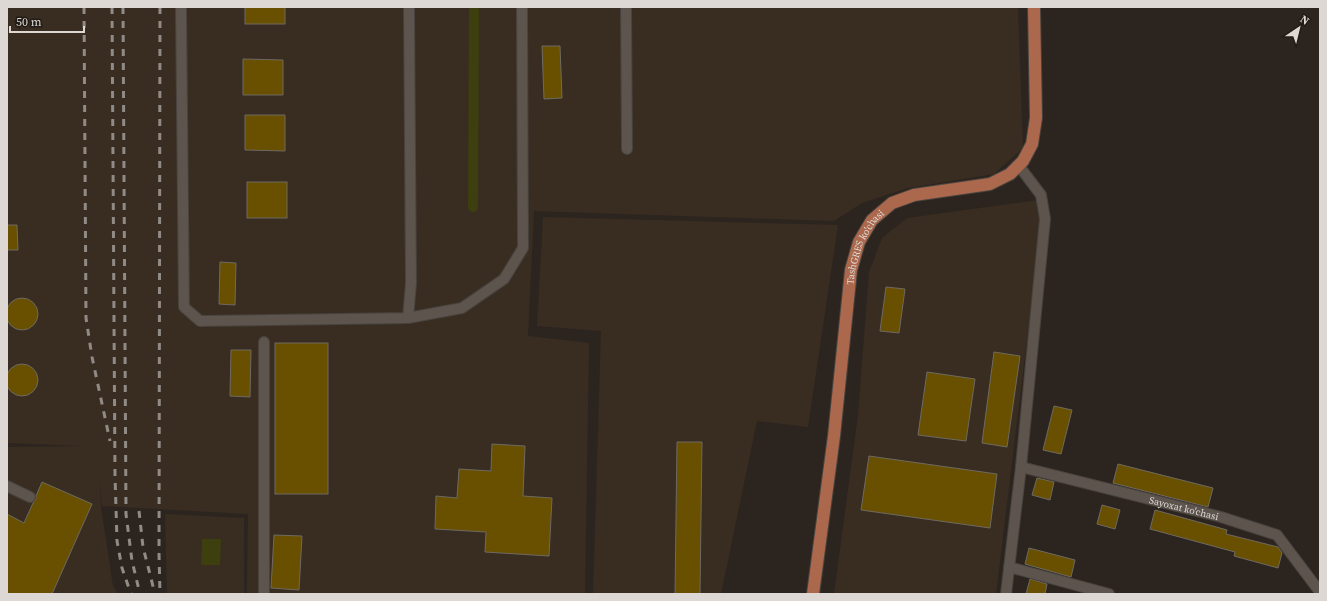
<svg xmlns="http://www.w3.org/2000/svg" width="1327" height="601" font-family="'Source Serif 4',serif">
  <style>
    .built { fill: #392d22 }
    .water { fill: #3d3f0e }
    .lines { fill: none; stroke-linecap: round; stroke-linejoin: round }
    .canal { stroke: #3d3f0e; stroke-width: 10 }
    .building { fill: #685000; stroke: #6e6a61 }
    .minor-casing { stroke: #48433e; stroke-width: 12 }
    .major-casing { stroke: #48433e; stroke-width: 14 }
    .minor { stroke: #5c544d; stroke-width: 10 }
    .major { stroke: #ab684d; stroke-width: 12 }
    .rail { stroke: #908b86; stroke-width: 3; stroke-dasharray: 7 7; stroke-linecap: butt }
    .labels { text-anchor: middle; dominant-baseline: central; stroke-width: 3; stroke-linejoin: round; paint-order: stroke }
    .street-label { font-size: 10px; fill: #ddd8d4; stroke: #221c16 }
  </style>
  <rect width="100%" height="100%" fill="#2c251f"/>
  <!-- built -->
  <g class="built">
    <polygon points="7,7 1018,7 1023,148 994,174 908,188 862,203 834,221 534,211 528,336 589,343 585,594 247,594 248,514 102,506 100,481 101,507 113,586 118,594 7,594 7,447 82,446 7,443"/>
    <polygon points="1039,200 1041,224 996,594 834,594 858,415 869,272 882,238 907,218"/>
    <polygon points="543,217 838,225 808,427 757,421 721,594 593,594 601,331 537,326"/>
    <polygon points="165,514 244,518 244,594 167,594"/>
  </g>
  <!-- water -->
  <polygon class="water" points="202,539 221,539 220,565 201,565"/>
  <g class="lines">
    <!-- canal -->
    <polyline class="canal" points="473,207 474,7"/>
  </g>
  <!-- building -->
  <g class="building">
    <rect x="245" y="7" width="40" height="17"/>
    <polygon points="542,46 560,46 562,98 544,99"/>
    <polygon points="243,59 283,60 283,95 243,95"/>
    <polygon points="245,115 285,115 285,151 245,150"/>
    <rect x="247" y="182" width="40" height="36"/>
    <polygon points="7,225 17,225 18,250 7,250"/>
    <polygon points="220,262 236,263 235,305 219,304"/>
    <polygon points="886,287 905,289 899,333 880,331"/>
    <circle cx="22" cy="314" r="16"/>
    <rect x="275" y="343" width="53" height="151"/>
    <polygon points="231,350 251,350 250,397 230,396"/>
    <polygon points="994,352 1020,356 1007,447 982,443"/>
    <circle cx="22" cy="380" r="16"/>
    <polygon points="927,372 975,379 966,441 918,435"/>
    <polygon points="1054,406 1072,410 1061,454 1043,450"/>
    <polygon points="677,442 702,442 700,594 675,594"/>
    <polygon points="492,444 525,446 523,496 552,498 549,556 485,552 486,532 435,529 436,496 457,498 459,469 491,471"/>
    <polygon points="869,456 997,474 990,528 861,510"/>
    <polygon points="1118,464 1213,488 1208,507 1113,483"/>
    <polygon points="1037,478 1054,482 1050,500 1032,495"/>
    <polygon points="42,482 92,504 52,594 7,594 7,514 24,523 33,503 36,499 36,496"/>
    <polygon points="1102,505 1120,510 1115,529 1097,524"/>
    <polygon points="1155,510 1227,530 1226,534 1278,547 1282,553 1278,568 1234,556 1235,552 1150,529"/>
    <polygon points="274,535 302,536 299,590 271,588"/>
    <polygon points="1029,548 1075,560 1071,577 1025,564"/>
    <polygon points="1030,579 1047,584 1045,594 1026,594"/>
  </g>
  <g class="lines">
    <defs>
      <g id="minor">
        <polyline points="181,7 184,307 200,321 408,318 462,308 504,279 523,248 522,7"/>
        <polyline points="626,7 627,149"/>
        <polyline points="408,318 411,283 409,7"/>
        <path id="s1" d="M1021 467 1221 517 1277 535 1320 592"/>
        <polyline points="7,486 30,497"/>
        <polyline points="1009,567 1109,594"/>
        <polyline points="264,594 264,342"/>
        <polyline points="1006,594 1021,467 1045,219 1041,195 1019,166"/>
      </g>
      <g id="major">
        <path id="s2" d="M813 594 834 436 851 270 859 242 872 220 892 203 914 195 990 184 1010 174 1023 161 1032 144 1036 118 1034 7"/>
      </g>
    </defs>
    <!-- minor casing -->
    <use href="#minor" class="minor-casing"/>
    <!-- major casing -->
    <use href="#major" class="major-casing"/>
    <!-- minor -->
    <use href="#minor" class="minor"/>
    <!-- major -->
    <use href="#major" class="major"/>
    <!-- rail -->
    <g class="rail">
      <polyline points="84,7 86,318 92,357 110,441"/>
      <polyline points="112,7 115,475 117,541 122,568 131,594"/>
      <polyline points="123,7 126,514 132,561 140,594"/>
      <polyline points="160,7 159,553 160,594"/>
      <polyline points="139,511 143,547 155,594"/>
    </g>
  </g>
  <g class="labels">
    <!-- street labels -->
    <g class="street-label">
      <text stroke="none"><textPath href="#s2" startOffset="353">TashGRES ko'chasi</textPath></text>
      <text stroke="none"><textPath href="#s1" startOffset="168">Sayoxat ko'chasi</textPath></text>
    </g>
  </g>
  <!-- border -->
  <rect width="1327" height="601" fill="none" stroke="#ddd8d4" stroke-width="16"/>
  <!-- north arrow -->
  <g transform="translate(1299 28) rotate(35)" stroke="#221c16" stroke-width="3" paint-order="stroke">
  <path d="M0-3L7 15L0 10L-7 15Z" fill="#ddd8d4"/>
  <text y="-6" font-size="11" font-weight="bold" text-anchor="middle" fill="#ddd8d4">N</text>
  </g>
  <!-- scale -->
  <path d="M10 26v6h74v-6" fill="none" stroke="#ddd8d4" stroke-width="2"/>
  <text x="16" y="26" font-size="12" fill="#ddd8d4" stroke="#221c16" stroke-width="3" paint-order="stroke">50 m</text>
</svg>
